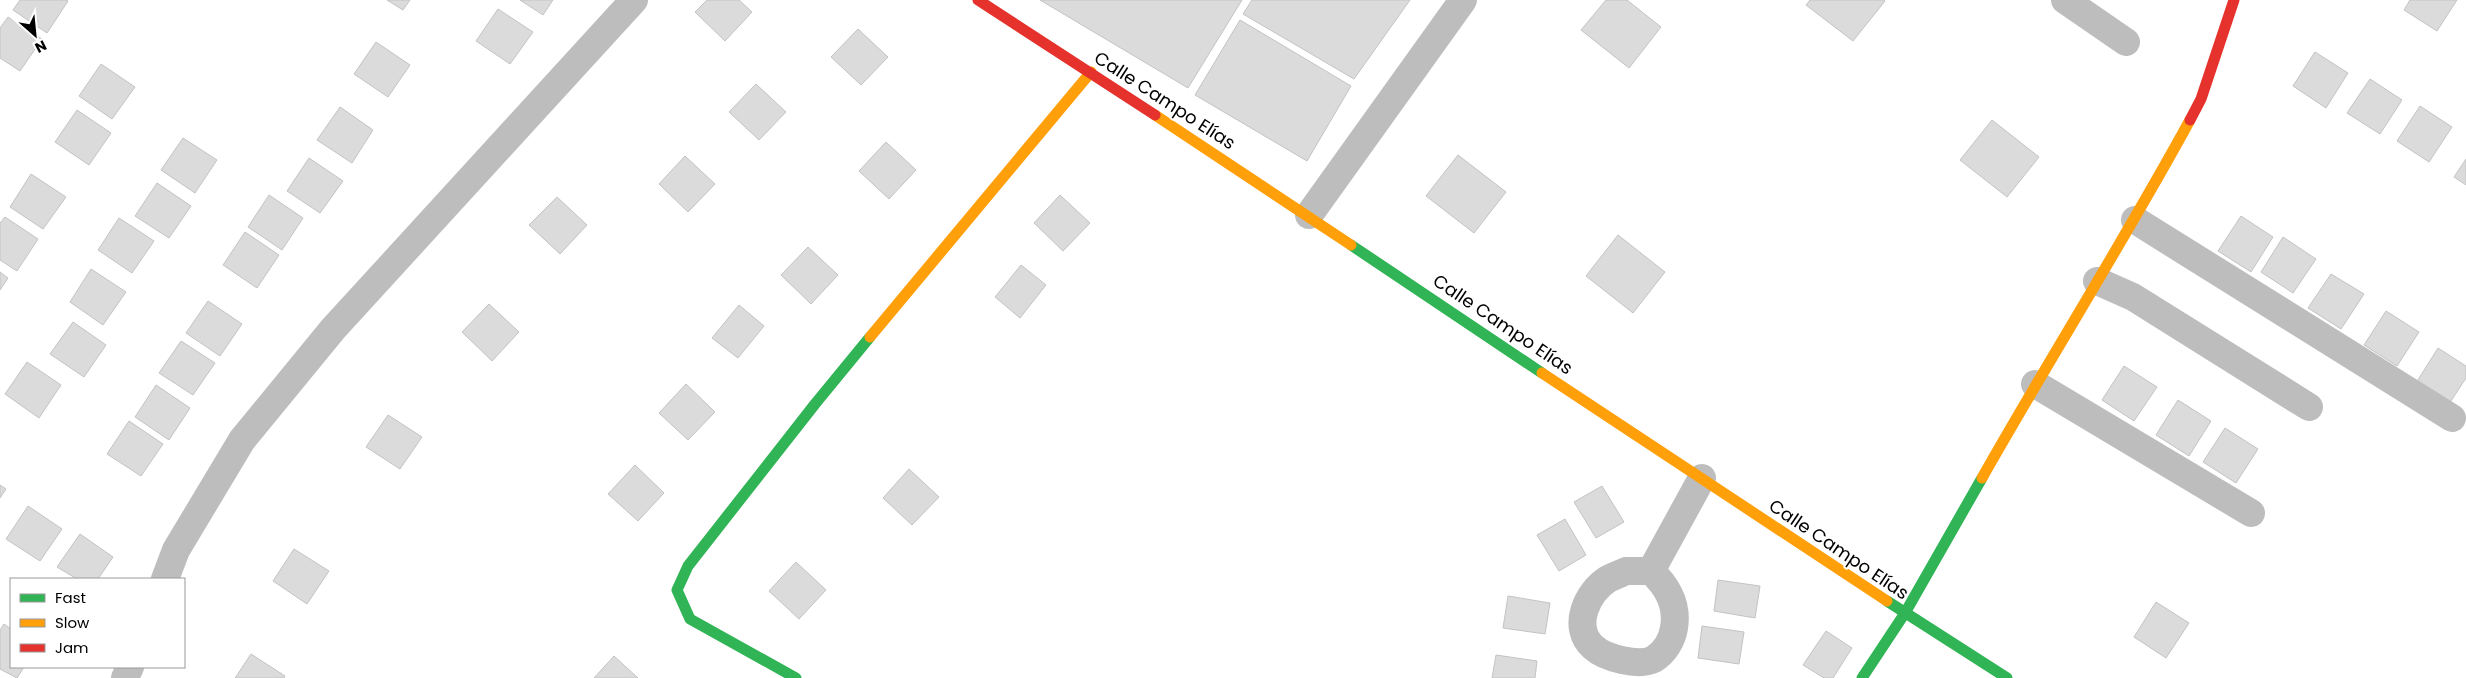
<svg xmlns="http://www.w3.org/2000/svg" width="2466" height="678" font-family="Poppins,sans-serif">
  <style>
    .building { fill: #dbdbdb; stroke: #c3c3c3 }
    .lines { fill: none; stroke-linecap: round; stroke-linejoin: round }
    .street { stroke: #bdbdbd; stroke-width: 28 }
    .fast { stroke: #30b455; stroke-width: 11 }
    .slow { stroke: #ff9f0a; stroke-width: 11 }
    .jam { stroke: #e5322d; stroke-width: 11 }
    .labels { text-anchor: middle; dominant-baseline: central; stroke-width: 4; stroke-linejoin: round; paint-order: stroke }
    .street-label { font-size: 18px; fill: #000; stroke: #fff }
  </style>
  <rect width="100%" height="100%" fill="#fff"/>
  <!-- building -->
  <g class="building">
    <polygon points="20,0 67,0 68,1 47,33 13,10"/>
    <polygon points="387,0 410,0 403,10"/>
    <polygon points="520,0 553,0 543,15"/>
    <polygon points="707,0 739,0 752,12 725,41 695,12"/>
    <polygon points="1040,0 1242,0 1188,88"/>
    <polygon points="1252,0 1410,0 1354,79 1243,14"/>
    <polygon points="1606,0 1627,0 1661,27 1629,68 1581,30"/>
    <polygon points="1810,0 1884,0 1885,1 1853,41 1806,5"/>
    <polygon points="2410,0 2457,0 2437,31 2404,10"/>
    <polygon points="498,9 533,32 510,64 476,41"/>
    <polygon points="8,17 42,39 20,71 0,58 0,28"/>
    <polygon points="1240,20 1351,86 1307,161 1195,95"/>
    <polygon points="858,29 888,57 861,85 831,57"/>
    <polygon points="376,42 410,65 388,97 354,74"/>
    <polygon points="2315,52 2348,73 2326,108 2293,86"/>
    <polygon points="101,64 135,87 112,119 79,96"/>
    <polygon points="2370,79 2402,100 2380,134 2347,113"/>
    <polygon points="756,84 786,112 759,140 729,112"/>
    <polygon points="2420,106 2452,127 2429,162 2397,141"/>
    <polygon points="340,107 373,130 352,163 317,140"/>
    <polygon points="77,110 111,133 89,165 55,142"/>
    <polygon points="1992,120 2039,157 2007,197 1960,160"/>
    <polygon points="183,138 217,160 195,193 161,170"/>
    <polygon points="886,142 916,170 889,199 859,171"/>
    <polygon points="1458,155 1506,192 1474,233 1426,196"/>
    <polygon points="685,156 715,184 688,212 659,184"/>
    <polygon points="309,158 343,181 320,213 287,191"/>
    <polygon points="2466,159 2466,185 2454,177"/>
    <polygon points="31,174 66,197 43,229 10,207"/>
    <polygon points="157,183 191,206 169,238 135,216"/>
    <polygon points="269,195 303,218 282,250 248,227"/>
    <polygon points="1060,195 1090,223 1063,251 1034,223"/>
    <polygon points="557,197 587,225 560,254 529,225"/>
    <polygon points="2241,216 2273,237 2251,272 2218,251"/>
    <polygon points="5,217 38,239 17,271 0,260 0,223"/>
    <polygon points="119,218 154,241 132,273 98,250"/>
    <polygon points="245,232 279,255 257,288 223,265"/>
    <polygon points="1618,235 1665,272 1633,313 1586,276"/>
    <polygon points="2283,237 2316,259 2293,293 2261,272"/>
    <polygon points="808,247 838,275 811,304 781,275"/>
    <polygon points="1021,265 1046,285 1020,318 995,297"/>
    <polygon points="91,269 126,292 103,325 70,302"/>
    <polygon points="0,272 8,278 0,290"/>
    <polygon points="2331,274 2364,294 2341,329 2308,308"/>
    <polygon points="208,301 242,324 220,356 186,333"/>
    <polygon points="489,304 519,332 492,361 462,332"/>
    <polygon points="739,305 764,326 738,358 712,338"/>
    <polygon points="2386,311 2419,332 2397,366 2364,345"/>
    <polygon points="73,322 106,345 84,377 50,354"/>
    <polygon points="181,341 215,363 193,395 159,373"/>
    <polygon points="2438,348 2466,366 2466,378 2449,404 2416,383"/>
    <polygon points="27,362 61,385 39,418 5,394"/>
    <polygon points="2124,366 2157,387 2134,421 2102,400"/>
    <polygon points="686,384 715,412 688,440 659,413"/>
    <polygon points="156,385 190,408 169,440 135,417"/>
    <polygon points="2178,400 2211,421 2189,456 2156,435"/>
    <polygon points="388,415 422,437 400,469 366,447"/>
    <polygon points="129,421 163,444 141,476 107,454"/>
    <polygon points="2225,428 2258,449 2236,483 2203,462"/>
    <polygon points="635,465 664,493 638,521 608,494"/>
    <polygon points="909,469 939,497 912,525 883,498"/>
    <polygon points="0,485 6,489 0,498"/>
    <polygon points="1602,486 1624,522 1596,538 1574,502"/>
    <polygon points="28,506 62,529 40,561 6,539"/>
    <polygon points="1565,519 1586,555 1559,571 1537,535"/>
    <polygon points="80,534 113,557 98,579 77,579 57,567"/>
    <polygon points="294,549 329,571 307,604 273,581"/>
    <polygon points="796,562 826,590 799,619 769,591"/>
    <polygon points="1718,580 1760,586 1755,618 1714,611"/>
    <polygon points="1508,596 1550,603 1545,634 1503,628"/>
    <polygon points="2156,602 2189,623 2166,658 2134,637"/>
    <polygon points="4,624 11,629 11,667 24,667 17,678 0,669 0,630"/>
    <polygon points="1702,626 1744,632 1739,664 1698,658"/>
    <polygon points="1826,631 1852,648 1833,678 1824,678 1803,665"/>
    <polygon points="251,654 285,676 284,678 235,678"/>
    <polygon points="1496,655 1537,661 1535,678 1492,678"/>
    <polygon points="614,656 638,678 594,678"/>
  </g>
  <g class="lines">
    <!-- street -->
    <g class="street">
      <polyline points="2065,0 2126,42"/>
      <polyline points="1309,215 1463,0"/>
      <polyline points="2135,220 2452,418"/>
      <polyline points="2097,281 2133,297 2309,407"/>
      <polyline points="2035,384 2251,513"/>
      <path d="M1626 571H1651C1667 586 1678 604 1674 628 1672 640 1665 652 1654 659 1639 667 1605 658 1593 647 1571 627 1587 592 1608 579 1614 576 1620 574 1626 571Z"/>
      <polyline points="1651,571 1702,478"/>
      <polyline points="165,579 176,550 242,440 333,329 634,0"/>
      <polyline points="125,678 130,667"/>
    </g>
    <!-- fast -->
    <g class="fast">
      <polyline points="1351,245 1542,373"/>
      <polyline points="1887,601 2007,678"/>
      <polyline points="796,678 690,619 677,590 688,566 815,404 870,337"/>
      <polyline points="1862,678 1905,613 1982,478"/>
    </g>
    <!-- slow -->
    <g class="slow">
      <polyline points="1155,115 1351,245"/>
      <polyline points="870,337 1091,72"/>
      <polyline points="1542,373 1887,601"/>
      <path d="M1982 478C2050 358 2124 241 2190 120"/>
    </g>
    <!-- jam -->
    <g class="jam">
      <polyline points="978,0 1155,115"/>
      <polyline points="2190,120 2201,99 2234,0"/>
    </g>
  </g>
  <g class="labels">
    <!-- street labels -->
    <g class="street-label">
      <text transform="translate(1165 100) rotate(33)">Calle Campo Elías</text>
      <text transform="translate(1503 324) rotate(34)">Calle Campo Elías</text>
      <text transform="translate(1839 549) rotate(34)">Calle Campo Elías</text>
    </g>
  </g>
  <!-- legend -->
  <rect x="10" y="578" width="175" height="90" fill="#ffffff" stroke="#999999"/>
  <rect x="20" y="594" width="25" height="8" fill="#30b455" stroke="#999999"/>
  <text x="55" y="603" font-size="15" fill="#000000">Fast</text>
  <rect x="20" y="619" width="25" height="8" fill="#ff9f0a" stroke="#999999"/>
  <text x="55" y="628" font-size="15" fill="#000000">Slow</text>
  <rect x="20" y="644" width="25" height="8" fill="#e5322d" stroke="#999999"/>
  <text x="55" y="653" font-size="15" fill="#000000">Jam</text>
  <!-- north arrow -->
  <g transform="translate(35 35) rotate(153)" stroke="#ffffff" stroke-width="4" paint-order="stroke">
  <path d="M0-4L9 19L0 12L-9 19Z" fill="#000000"/>
  <text y="-8" font-size="14" font-weight="bold" text-anchor="middle" fill="#000000">N</text>
  </g>
</svg>
